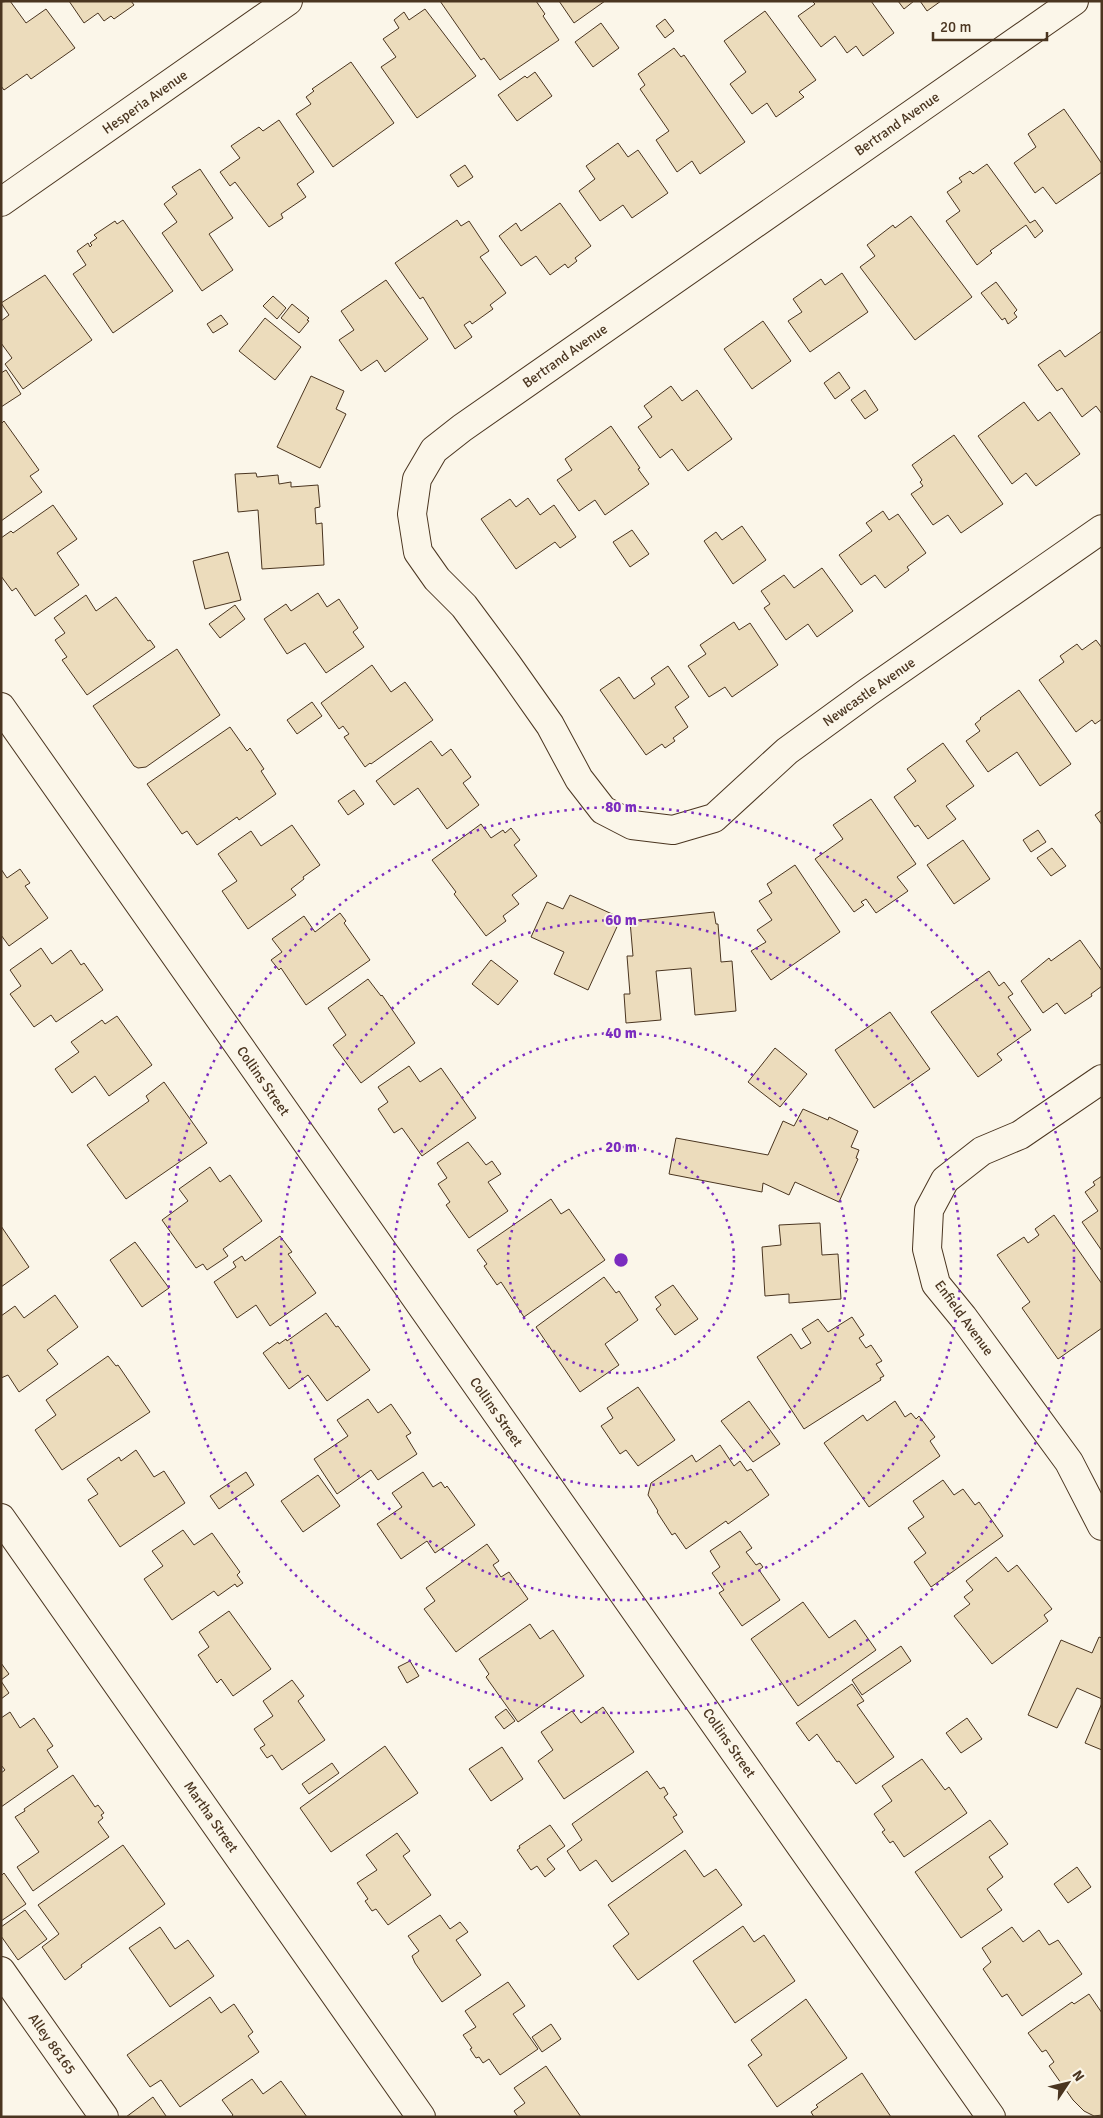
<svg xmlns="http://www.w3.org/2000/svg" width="1103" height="2118" font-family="Signika,sans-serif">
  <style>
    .building { fill: #ecdcbc; stroke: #4a3520 }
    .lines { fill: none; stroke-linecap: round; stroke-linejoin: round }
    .minor-casing { stroke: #4a3520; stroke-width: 30 }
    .minor { stroke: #fbf6e9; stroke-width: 28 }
    .ring { fill: none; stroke: #7b2cbf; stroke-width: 2.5; stroke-dasharray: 2.5 5 }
    .labels { text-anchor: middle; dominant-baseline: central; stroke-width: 4; stroke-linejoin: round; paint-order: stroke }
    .street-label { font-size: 14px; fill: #4a3520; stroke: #fbf6e9 }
    .centre { fill: #7b2cbf; stroke: #fbf6e9; stroke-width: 2.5 }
    .ring-label { font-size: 15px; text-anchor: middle; font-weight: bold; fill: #7b2cbf; stroke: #fbf6e9; stroke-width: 4; stroke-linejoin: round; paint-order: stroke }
  </style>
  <rect width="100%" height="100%" fill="#fbf6e9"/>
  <!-- building -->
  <g class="building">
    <polygon points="10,1 26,23 46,9 75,48 31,79 27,74 4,90 1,86 1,2"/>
    <polygon points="69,1 131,1 134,5 114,19 111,16 104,21 98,13 84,23"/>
    <polygon points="440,1 536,1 545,14 543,16 559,40 500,80 484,58 481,60"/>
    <polygon points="559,1 605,1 574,23"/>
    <polygon points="812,1 871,1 894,33 863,56 856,46 847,53 835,36 821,47 798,16 815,4"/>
    <polygon points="898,1 914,1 904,9"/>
    <polygon points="920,1 941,1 927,11"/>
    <polygon points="425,9 476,76 417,118 381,67 396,57 383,39 399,28 394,20 404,12 409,20"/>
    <polygon points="765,11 816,80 799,92 804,97 776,117 767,103 752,114 730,84 746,72 724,41"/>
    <polygon points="665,19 674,31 665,38 656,26"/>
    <polygon points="601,23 619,48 593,67 575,42"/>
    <polygon points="674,48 681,57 684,55 745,142 700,174 692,161 677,172 656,140 669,131 640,89 645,85 638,74"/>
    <polygon points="351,62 394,123 333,167 296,114 311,104 306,97 314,91 312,89"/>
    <polygon points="535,72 552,96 517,121 498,95 525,76 527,78"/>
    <polygon points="1064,109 1094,152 1102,164 1102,172 1056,204 1043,187 1035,193 1014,163 1036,147 1028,134"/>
    <polygon points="279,120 314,172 297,184 306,197 281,214 283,218 269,227 235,182 230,186 220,172 240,158 231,146 259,127 263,131"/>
    <polygon points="618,143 628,157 638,150 668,193 632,218 623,205 600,221 579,191 595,179 586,166"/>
    <polygon points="987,164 1030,223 1035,220 1043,231 1035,238 1026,225 990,251 992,253 977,265 946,221 960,211 947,192 962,182 959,178 970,171 973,174"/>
    <polygon points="465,165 473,177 458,187 450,175"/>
    <polygon points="200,169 233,218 209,234 233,270 202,291 162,233 177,222 164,204 177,194 172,187"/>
    <polygon points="560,203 591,246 575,258 577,261 568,268 565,264 550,275 536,256 521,266 499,236 516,223 521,231"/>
    <polygon points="911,216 972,297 915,340 860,267 875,256 867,245 893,225 895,228"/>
    <polygon points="123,220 173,291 113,333 73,274 86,265 77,251 88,243 90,247 92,245 90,243 97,238 94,235 115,221 117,224"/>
    <polygon points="457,220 461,226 469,221 489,251 480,257 506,293 490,305 493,309 472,324 470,321 464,325 472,337 455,349 423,297 420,299 395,263"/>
    <polygon points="842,273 868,312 810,352 788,321 802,312 793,299 821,279 825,285"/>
    <polygon points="45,275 92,340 23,389 5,364 12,358 1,343 1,321 9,315 1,303"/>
    <polygon points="386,280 428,339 385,372 377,360 361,371 339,340 354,330 341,311"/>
    <polygon points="996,282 1017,310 1014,313 1017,317 1008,324 1005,318 1002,320 981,293"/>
    <polygon points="273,296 286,308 277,319 263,306"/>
    <polygon points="292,304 309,318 307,320 309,321 299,333 281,318"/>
    <polygon points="221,315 228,324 213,333 207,324"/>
    <polygon points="265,318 301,347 275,380 239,351"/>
    <polygon points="763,321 791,361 752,389 724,349"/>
    <polygon points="1102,331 1102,414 1096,406 1082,417 1062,388 1057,391 1038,365 1060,350 1065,357"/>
    <polygon points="6,370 21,394 1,407 1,373"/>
    <polygon points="839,372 850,388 835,399 824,383"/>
    <polygon points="311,376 344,391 336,409 346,414 320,468 277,447"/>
    <polygon points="671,386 682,401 697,390 732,439 688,471 672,449 660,458 638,427 652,417 644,406"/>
    <polygon points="865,390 878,410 865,419 851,400"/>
    <polygon points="1024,402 1038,421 1050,412 1080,454 1036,486 1026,473 1012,484 978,436"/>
    <polygon points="4,421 39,470 30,476 42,492 1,521 1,424"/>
    <polygon points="611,426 640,468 638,469 649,484 605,515 595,500 579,511 557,480 572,470 565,459"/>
    <polygon points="954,435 1003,504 961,533 948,515 933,525 911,494 923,486 920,482 922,480 912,465"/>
    <polygon points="256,473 257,477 278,475 279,484 291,482 291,487 318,485 320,507 315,508 316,524 322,523 324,565 262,569 258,510 238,512 235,474"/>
    <polygon points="528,498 540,515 554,505 576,537 560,548 555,542 516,569 481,519 510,499 516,507"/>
    <polygon points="53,505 77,539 57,553 79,585 35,616 16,588 12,591 1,576 1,538 11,531 13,533"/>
    <polygon points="883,511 889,520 898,514 926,553 907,567 909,570 885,588 875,575 861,585 839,555 872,531 866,523"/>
    <polygon points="742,526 766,560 733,584 704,541 716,532 722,540"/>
    <polygon points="632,530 649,554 630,567 613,542"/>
    <polygon points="228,552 241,600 205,609 193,561"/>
    <polygon points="822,568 853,611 817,637 808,624 786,640 764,608 770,604 761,591 784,575 794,588"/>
    <polygon points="318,593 327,607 339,599 358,628 353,632 364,647 326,673 305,643 287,654 264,619 286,604 291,611"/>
    <polygon points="86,595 96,611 116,597 148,641 150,640 155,647 87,695 62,660 67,657 55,640 65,633 54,618"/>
    <polygon points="235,605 245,619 220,638 209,624"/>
    <polygon points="734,622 739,630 750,623 778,665 732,697 725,687 709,697 688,666 706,654 700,645"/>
    <polygon points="1096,640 1102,648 1102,719 1095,724 1092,720 1076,732 1039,680 1064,662 1060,656 1077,644 1082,650"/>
    <polygon points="177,649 220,715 146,767 138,768 134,766 93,706"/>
    <polygon points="372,665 391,692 405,682 433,720 371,764 370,763 365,767 344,737 349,734 343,726 339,729 321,703"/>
    <polygon points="668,666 689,697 675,707 688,727 673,738 675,741 665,748 662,744 646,755 600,690 619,677 634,699 655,684 651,678"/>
    <polygon points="1019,690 1071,764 1040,786 1017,752 988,772 966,741 980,731 975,724 981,719 980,718"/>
    <polygon points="312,702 322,716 297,734 287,720"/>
    <polygon points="230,727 247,751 250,748 264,769 261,771 276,794 239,820 237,817 197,845 187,831 182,834 147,784"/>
    <polygon points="431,741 442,756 451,749 471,777 463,783 479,805 447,829 418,788 394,805 376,781"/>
    <polygon points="943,743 974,786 946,806 956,819 928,839 918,825 915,827 894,797 916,781 907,769"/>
    <polygon points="354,790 364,804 348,815 338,801"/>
    <polygon points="871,799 916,864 897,877 908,891 876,913 866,899 861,902 864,905 854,912 815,859 843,839 833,825"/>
    <polygon points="1102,810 1102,825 1095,815"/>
    <polygon points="481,824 491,838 503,830 505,833 511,828 520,840 514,845 537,876 512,895 519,904 503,916 506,921 486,936 454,894 456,892 432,860"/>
    <polygon points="292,825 320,865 303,877 304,879 291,889 296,895 248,929 222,891 237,881 218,854 251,831 261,846"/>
    <polygon points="1038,830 1046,842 1031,852 1023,840"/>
    <polygon points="963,840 990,879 954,904 927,865"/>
    <polygon points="1052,848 1066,866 1051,876 1037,858"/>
    <polygon points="795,865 840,932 771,980 751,951 766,942 757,930 772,920 759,901 772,893 767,884"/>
    <polygon points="1,869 7,878 20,869 30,883 25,886 48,918 9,946 1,935"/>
    <polygon points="570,895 621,918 588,990 554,974 564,952 531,937 547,902 563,909"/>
    <polygon points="714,912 716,924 718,924 721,962 732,961 736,1011 695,1015 691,968 656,971 661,1020 626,1023 624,994 630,994 627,956 633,956 630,921"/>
    <polygon points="340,913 346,921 344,923 370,960 306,1005 281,968 279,970 271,960 282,952 272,939 304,916 315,932"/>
    <polygon points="1080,940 1102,971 1102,986 1091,994 1092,996 1065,1014 1057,1003 1043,1013 1021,981 1049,958 1051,961"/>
    <polygon points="41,948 52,964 71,950 81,965 84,963 103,990 56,1022 51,1015 34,1027 10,994 21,986 10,970"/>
    <polygon points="491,960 518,981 498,1005 472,984"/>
    <polygon points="989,971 999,986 1004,982 1013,994 1008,997 1031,1030 997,1054 1002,1060 978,1077 931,1012"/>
    <polygon points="368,979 381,996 382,995 415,1043 361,1083 333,1045 346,1035 328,1008"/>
    <polygon points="890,1012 930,1069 874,1108 835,1050"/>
    <polygon points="117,1016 152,1065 109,1096 95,1076 72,1093 55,1069 79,1052 71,1042 102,1020 105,1024"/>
    <polygon points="775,1048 807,1074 780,1107 748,1082"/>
    <polygon points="409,1066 420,1082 441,1068 476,1118 422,1156 402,1128 394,1133 378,1109 388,1102 378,1087"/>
    <polygon points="164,1082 207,1143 126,1199 87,1145 149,1101 146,1096"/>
    <polygon points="803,1109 828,1120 829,1117 858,1131 851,1147 859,1150 856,1158 858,1159 839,1202 795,1182 789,1195 763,1183 762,1192 669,1174 676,1138 768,1155 783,1121 794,1126"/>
    <polygon points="468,1142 486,1165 492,1161 501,1174 488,1182 508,1211 469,1238 446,1205 450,1202 438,1184 447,1178 437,1163"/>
    <polygon points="210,1167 220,1182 230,1175 262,1221 223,1249 228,1256 207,1270 203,1264 196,1268 162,1220 188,1201 179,1189"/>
    <polygon points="1102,1176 1102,1251 1082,1222 1098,1211 1085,1192 1095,1185 1093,1182"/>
    <polygon points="551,1199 561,1214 569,1209 605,1260 524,1317 501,1282 497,1285 484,1266 487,1264 477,1250"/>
    <polygon points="1054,1215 1102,1284 1102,1328 1058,1359 1022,1308 1030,1302 997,1255 1024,1237 1028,1243 1039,1235 1035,1229"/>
    <polygon points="820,1223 822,1255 838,1254 841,1299 789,1303 789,1294 765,1296 762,1247 781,1245 779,1225"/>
    <polygon points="1,1226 29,1267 1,1287"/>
    <polygon points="280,1236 292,1252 288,1254 316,1293 270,1326 256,1305 237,1318 214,1282 236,1267 233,1262 242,1256 245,1261"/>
    <polygon points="135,1242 169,1288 142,1307 110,1260"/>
    <polygon points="604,1277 616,1293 619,1291 638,1320 605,1344 619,1365 580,1392 536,1327"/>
    <polygon points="673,1285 698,1319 675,1335 656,1309 661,1305 655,1297"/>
    <polygon points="55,1295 78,1327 47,1350 58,1364 19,1392 8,1375 1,1378 1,1316 15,1306 24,1318"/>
    <polygon points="326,1313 336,1327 338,1326 370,1370 327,1401 308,1375 289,1389 263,1353 278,1342 279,1344 286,1339 287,1341"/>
    <polygon points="852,1317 864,1335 859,1338 866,1348 871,1345 882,1361 876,1364 884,1376 880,1378 881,1380 804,1429 757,1357 791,1334 801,1349 811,1343 802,1329 818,1319 828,1332"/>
    <polygon points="108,1356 116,1366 118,1365 150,1412 62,1470 35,1430 56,1415 46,1400"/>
    <polygon points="638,1387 675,1440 638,1466 626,1450 620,1454 601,1426 613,1418 607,1408"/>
    <polygon points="368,1399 378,1413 391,1404 411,1433 406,1436 417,1454 378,1480 371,1470 337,1494 314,1459 348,1436 337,1420"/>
    <polygon points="749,1401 780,1444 753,1462 721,1421"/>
    <polygon points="895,1401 905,1417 911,1413 916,1419 919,1416 935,1437 930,1441 940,1456 869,1507 824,1443 863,1415 867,1421"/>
    <polygon points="720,1445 734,1466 740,1461 747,1471 751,1469 769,1495 728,1524 726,1521 686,1549 675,1533 672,1535 657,1512 658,1511 648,1495 651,1483 692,1455 696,1462"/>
    <polygon points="136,1450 154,1477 164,1471 185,1503 120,1547 88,1500 98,1494 87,1479 119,1457 121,1461"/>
    <polygon points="246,1472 254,1485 219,1509 210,1496"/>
    <polygon points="423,1472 433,1487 441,1482 445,1488 447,1486 475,1525 435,1553 427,1541 401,1559 377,1524 402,1507 392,1493"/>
    <polygon points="318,1475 340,1506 303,1532 281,1501"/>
    <polygon points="943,1480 954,1495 963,1489 975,1505 979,1502 1003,1536 931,1587 914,1562 926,1553 908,1528 924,1517 913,1501"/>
    <polygon points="183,1530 194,1545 212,1533 240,1572 237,1575 243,1583 237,1587 235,1584 218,1596 214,1591 172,1620 144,1579 163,1566 152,1551"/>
    <polygon points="740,1531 752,1548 746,1552 756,1565 760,1563 763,1567 759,1570 780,1600 742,1626 719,1593 724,1590 712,1573 720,1567 710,1551"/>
    <polygon points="487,1544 499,1561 493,1565 501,1577 509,1572 528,1599 456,1652 424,1609 435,1601 426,1588"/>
    <polygon points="996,1557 1008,1572 1017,1565 1052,1609 1044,1615 1048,1621 992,1664 954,1616 970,1604 964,1597 973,1590 966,1581"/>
    <polygon points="803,1602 829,1638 855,1620 876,1650 798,1706 751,1639"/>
    <polygon points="229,1611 271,1669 233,1696 221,1679 217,1683 198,1655 209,1647 199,1632"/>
    <polygon points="530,1624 540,1639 553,1630 584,1676 518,1722 486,1677 489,1674 479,1659"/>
    <polygon points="1099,1637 1102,1638 1102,1699 1077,1688 1057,1728 1028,1715 1061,1640 1092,1653"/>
    <polygon points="901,1646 911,1661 862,1695 852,1680"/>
    <polygon points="410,1661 419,1676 407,1683 398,1667"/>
    <polygon points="1,1663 9,1674 1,1680"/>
    <polygon points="292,1680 304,1696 298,1701 325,1740 282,1770 272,1755 267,1758 260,1748 265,1745 254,1729 273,1716 263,1701"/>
    <polygon points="1,1681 9,1693 1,1699"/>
    <polygon points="852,1684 864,1701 857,1705 894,1757 856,1784 839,1761 837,1762 817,1734 809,1741 796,1723"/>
    <polygon points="1102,1703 1102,1750 1085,1743"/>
    <polygon points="603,1707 634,1752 564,1799 538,1761 553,1750 541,1732 572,1711 581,1723"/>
    <polygon points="506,1709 515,1721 504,1729 495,1717"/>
    <polygon points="10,1712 20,1728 34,1718 53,1746 47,1750 58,1767 1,1807 1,1773 5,1770 1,1765 1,1718"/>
    <polygon points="967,1718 982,1739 961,1753 946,1733"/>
    <polygon points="385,1746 418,1793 331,1852 300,1808"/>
    <polygon points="502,1747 523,1779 491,1801 469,1769"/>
    <polygon points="922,1759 945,1790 949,1787 967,1813 904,1857 893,1841 890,1843 882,1832 885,1830 874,1814 892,1801 882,1786"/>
    <polygon points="332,1763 339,1773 309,1794 302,1784"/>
    <polygon points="647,1771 660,1789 664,1787 668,1794 664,1797 677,1815 673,1817 683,1832 612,1882 596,1860 580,1871 567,1851 582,1840 572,1824"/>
    <polygon points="73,1775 95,1807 98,1805 104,1813 101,1815 103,1818 98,1822 109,1837 33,1891 17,1867 39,1852 15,1817 25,1811 24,1809"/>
    <polygon points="990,1820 1008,1844 989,1857 1003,1877 987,1889 1002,1910 961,1938 915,1872"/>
    <polygon points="550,1825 565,1846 547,1859 555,1869 545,1877 537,1866 531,1870 517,1850 520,1848 519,1846"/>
    <polygon points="397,1833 410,1851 403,1856 431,1895 388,1925 376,1909 372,1911 365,1901 368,1899 357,1883 377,1870 366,1855"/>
    <polygon points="123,1845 165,1904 81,1965 82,1967 65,1980 42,1947 59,1934 38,1905"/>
    <polygon points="685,1850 704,1877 716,1869 742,1905 638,1980 613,1946 629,1934 608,1905"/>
    <polygon points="1077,1867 1091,1887 1068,1903 1054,1884"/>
    <polygon points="4,1873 26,1904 1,1921 1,1876"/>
    <polygon points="25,1910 47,1939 18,1960 1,1936 1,1927"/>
    <polygon points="440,1915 450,1929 460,1922 468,1932 456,1940 481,1975 442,2002 415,1963 412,1956 419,1951 408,1936"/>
    <polygon points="743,1926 754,1942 764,1935 795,1981 735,2023 693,1961"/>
    <polygon points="160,1927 175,1949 188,1940 214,1976 170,2007 129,1948"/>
    <polygon points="1012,1927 1023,1942 1039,1930 1049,1945 1058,1940 1082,1974 1022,2016 1007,1994 1002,1997 983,1969 991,1962 982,1948"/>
    <polygon points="508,1982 525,2006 513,2014 538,2049 500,2075 489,2059 483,2063 479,2057 476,2058 470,2049 472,2048 463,2035 476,2027 465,2011"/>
    <polygon points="1089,1994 1102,2013 1102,2115 1094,2116 1084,2111 1073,2100 1049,2066 1054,2062 1046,2050 1042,2052 1028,2033 1072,2002 1074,2004"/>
    <polygon points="210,1997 221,2013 234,2004 253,2032 248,2036 259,2052 180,2107 161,2080 150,2087 127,2055"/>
    <polygon points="806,1999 847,2058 777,2107 748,2065 762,2055 751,2040"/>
    <polygon points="551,2024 561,2039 542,2052 532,2037"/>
    <polygon points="546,2066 581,2117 518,2117 514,2111 525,2103 514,2088"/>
    <polygon points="862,2073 891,2117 814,2117 811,2112 818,2107 816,2105"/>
    <polygon points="252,2079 263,2094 281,2081 307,2117 231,2117 233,2115 222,2100"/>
    <polygon points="153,2097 166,2116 165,2117 126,2117"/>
  </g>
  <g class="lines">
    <defs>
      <g id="minor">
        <polyline points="1074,1 462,428 434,450 417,479 412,514 418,552 437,579 464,606 507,664 550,725 579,779 603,810 632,825 673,830 714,818 787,751 868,692 1102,529"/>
        <polyline points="1,202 288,1"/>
        <polyline points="1,707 991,2117"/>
        <polyline points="1102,1079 1020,1135 982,1151 945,1180 929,1210 927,1249 936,1284 963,1317 1069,1462 1102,1526"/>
        <polyline points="1,1518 421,2117"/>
        <polyline points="1,1971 104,2117"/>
      </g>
    </defs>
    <!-- minor casing -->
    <use href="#minor" class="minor-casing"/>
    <!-- minor -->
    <use href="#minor" class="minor"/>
  </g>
  <!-- distance rings -->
  <g class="ring">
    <circle cx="621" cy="1260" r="113"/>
    <circle cx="621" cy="1260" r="227"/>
    <circle cx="621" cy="1260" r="340"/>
    <circle cx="621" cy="1260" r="453"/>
  </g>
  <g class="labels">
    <!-- street labels -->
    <g class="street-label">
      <text transform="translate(145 102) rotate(-35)">Hesperia Avenue</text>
      <text transform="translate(897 124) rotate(-35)">Bertrand Avenue</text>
      <text transform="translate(565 356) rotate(-35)">Bertrand Avenue</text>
      <text transform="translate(869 692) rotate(-35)">Newcastle Avenue</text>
      <text transform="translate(263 1081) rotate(55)">Collins Street</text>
      <text transform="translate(964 1318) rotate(54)">Enfield Avenue</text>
      <text transform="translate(496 1412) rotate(55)">Collins Street</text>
      <text transform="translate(729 1743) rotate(55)">Collins Street</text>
      <text transform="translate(211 1817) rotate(55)">Martha Street</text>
      <text transform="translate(52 2044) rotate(55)">Alley 86165</text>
    </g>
  </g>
  <circle cx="621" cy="1260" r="8" class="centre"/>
  <g class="ring-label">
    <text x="621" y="812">80 m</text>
    <text x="621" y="925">60 m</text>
    <text x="621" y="1038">40 m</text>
    <text x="621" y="1152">20 m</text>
  </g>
  <!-- border -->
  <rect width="1103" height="2118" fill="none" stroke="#4a3520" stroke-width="5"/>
  <!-- north arrow -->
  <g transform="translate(1068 2083) rotate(55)" stroke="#fbf6e9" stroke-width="4" paint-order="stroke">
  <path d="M0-4L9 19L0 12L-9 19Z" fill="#4a3520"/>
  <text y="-8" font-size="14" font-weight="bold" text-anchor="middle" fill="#4a3520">N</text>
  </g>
  <!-- scale -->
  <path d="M933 32v8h114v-8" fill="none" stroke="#4a3520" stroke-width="2.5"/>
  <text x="940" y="32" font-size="15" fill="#4a3520" stroke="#fbf6e9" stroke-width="4" paint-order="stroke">20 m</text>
</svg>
